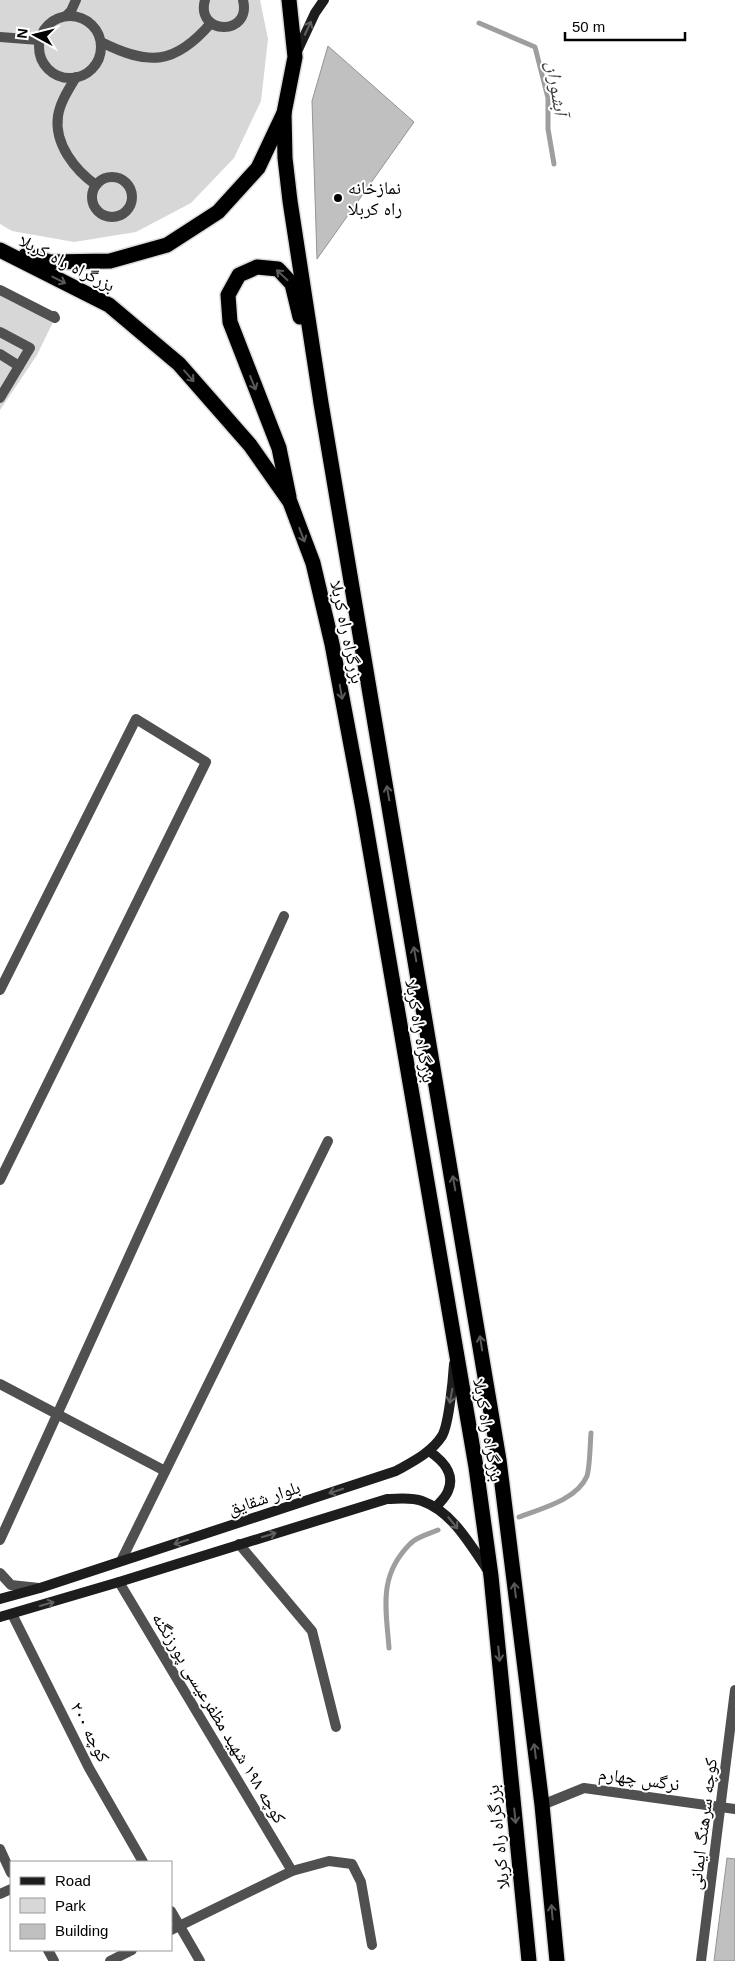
<svg xmlns="http://www.w3.org/2000/svg" width="735" height="1961" font-family="Helvetica,'Noto Naskh Arabic',sans-serif">
  <style>
    .green { fill: #d7d7d7 }
    .lines { fill: none; stroke-linecap: round; stroke-linejoin: round }
    .stream { stroke: #9e9e9e; stroke-width: 5 }
    .building { fill: #c0c0c0; stroke: #949494 }
    .highway-casing { stroke: #dbdbdb; stroke-width: 18 }
    .street { stroke: #505050; stroke-width: 10 }
    .secondary { stroke: #1d1d1d; stroke-width: 10 }
    .highway { stroke: #000; stroke-width: 15 }
    .oneway { stroke: #616161 }
    .oneway2 { stroke: #595959 }
    .poi-dot { fill: #000; stroke: #fff; stroke-width: 2 }
    .labels { text-anchor: middle; dominant-baseline: central; stroke-width: 4; stroke-linejoin: round; paint-order: stroke }
    .poi-label { font-size: 18px; fill: #000; stroke: #fff; text-anchor: start }
    .street-label { font-size: 18px; fill: #000; stroke: #fff }
    .water-label { font-size: 19px; font-style: italic; fill: #3f3f3f; stroke: #fff }
  </style>
  <rect width="100%" height="100%" fill="#fff"/>
  <!-- green -->
  <g class="green">
    <polygon points="0,0 260,0 268,39 261,101 234,158 191,203 136,232 74,242 12,231 0,224"/>
    <polygon points="0,293 55,318 37,355 0,410"/>
  </g>
  <g class="lines">
    <!-- stream -->
    <g class="stream">
      <polyline points="479,23 535,47 548,98 548,129 554,164"/>
      <path d="M519 1517C540 1509 577 1500 587 1476 590 1466 590 1445 591 1433"/>
      <path d="M389 1648C386 1608 378 1576 410 1544 416 1537 429 1534 438 1530"/>
    </g>
  </g>
  <!-- building -->
  <g class="building">
    <polygon points="328,46 414,122 317,259 312,101"/>
    <polygon points="727,1858 735,1859 735,1961 714,1961"/>
  </g>
  <g class="lines">
    <defs>
      <g id="highway">
        <polyline points="284,113 285,158 290,201 321,403 499,1460 542,1805 557,1961"/>
        <polyline points="0,250 109,305 179,364 250,445 290,502 313,563 332,644 363,809 476,1467 491,1576 529,1961"/>
        <polyline points="26,255 50,262 110,261 167,245 218,212 258,168 284,113 295,57 289,0"/>
        <polyline points="289,497 279,448 230,322 228,295 239,275 257,267 278,269 292,284 300,317"/>
      </g>
    </defs>
    <!-- highway casing -->
    <use href="#highway" class="highway-casing"/>
    <!-- street -->
    <g class="street">
      <path d="M205 0C195 35 252 37 243 0"/>
      <circle cx="70" cy="47" r="31"/>
      <polyline points="66,16 71,11 76,0"/>
      <polyline points="0,37 39,40"/>
      <path d="M101 42C149 66 175 65 211 23"/>
      <path d="M76 77C69 89 60 102 58 116 54 144 75 170 96 185"/>
      <circle cx="112" cy="197" r="20"/>
      <polyline points="0,290 55,318 54,316"/>
      <polyline points="0,332 30,348 0,398"/>
      <polyline points="0,354 19,366"/>
      <polyline points="0,990 136,719 206,762 0,1180"/>
      <polyline points="0,1384 165,1471"/>
      <polyline points="0,1540 284,916"/>
      <polyline points="239,1544 312,1631 336,1727"/>
      <polyline points="121,1561 328,1141"/>
      <polyline points="0,1573 11,1585 39,1588"/>
      <polyline points="119,1582 292,1871"/>
      <polyline points="12,1614 89,1768 143,1862"/>
      <polyline points="542,1805 584,1788 735,1809"/>
      <polyline points="0,1849 11,1873"/>
      <polyline points="0,1894 11,1889"/>
      <polyline points="171,1911 200,1961"/>
      <polyline points="171,1930 292,1871 329,1861 352,1864 361,1882 372,1945"/>
      <polyline points="48,1950 54,1961"/>
      <polyline points="110,1961 132,1950"/>
      <polyline points="701,1961 735,1690"/>
    </g>
    <!-- secondary -->
    <g class="secondary">
      <polyline points="295,56 315,13 324,0"/>
      <path d="M429 1451C442 1460 456 1473 448 1491 446 1497 440 1502 436 1507"/>
      <path d="M0 1599 40 1588 396 1471C412 1462 431 1453 442 1436 449 1424 453 1379 454 1364"/>
      <path d="M0 1617 119 1582 387 1499C398 1499 411 1497 422 1501 453 1512 471 1546 489 1572"/>
    </g>
    <!-- highway -->
    <use href="#highway" class="highway"/>
  </g>
  <!-- one-way arrows -->
  <defs><path id="oneway-shaft" d="M-6 0H5M1.5-3L5.5 0L1.5 3" fill="none" stroke-width="1.6" stroke-linecap="round" stroke-linejoin="round" transform="scale(1.25)"/></defs>
  <g class="oneway">
    <use href="#oneway-shaft" transform="translate(308 28) rotate(-65)"/>
    <use href="#oneway-shaft" transform="translate(451 1396) rotate(100)"/>
    <use href="#oneway-shaft" transform="translate(336 1491) rotate(162)"/>
    <use href="#oneway-shaft" transform="translate(453 1523) rotate(51)"/>
    <use href="#oneway-shaft" transform="translate(269 1535) rotate(-17)"/>
    <use href="#oneway-shaft" transform="translate(181 1542) rotate(162)"/>
    <use href="#oneway-shaft" transform="translate(47 1604) rotate(-16)"/>
  </g>
  <g class="oneway2">
    <use href="#oneway-shaft" transform="translate(282 275) rotate(-137)"/>
    <use href="#oneway-shaft" transform="translate(59 280) rotate(27)"/>
    <use href="#oneway-shaft" transform="translate(189 376) rotate(49)"/>
    <use href="#oneway-shaft" transform="translate(253 383) rotate(68)"/>
    <use href="#oneway-shaft" transform="translate(302 535) rotate(69)"/>
    <use href="#oneway-shaft" transform="translate(341 692) rotate(80)"/>
    <use href="#oneway-shaft" transform="translate(388 793) rotate(-100)"/>
    <use href="#oneway-shaft" transform="translate(415 954) rotate(-100)"/>
    <use href="#oneway-shaft" transform="translate(454 1183) rotate(-100)"/>
    <use href="#oneway-shaft" transform="translate(481 1343) rotate(-99)"/>
    <use href="#oneway-shaft" transform="translate(515 1590) rotate(-97)"/>
    <use href="#oneway-shaft" transform="translate(499 1654) rotate(84)"/>
    <use href="#oneway-shaft" transform="translate(535 1751) rotate(-97)"/>
    <use href="#oneway-shaft" transform="translate(515 1816) rotate(84)"/>
    <use href="#oneway-shaft" transform="translate(552 1912) rotate(-95)"/>
  </g>
  <!-- markers -->
  <circle class="poi-dot" cx="338" cy="198" r="5"/>
  <g class="labels">
    <!-- poi labels -->
    <g class="poi-label">
      <text x="348" y="188">نمازخانه<tspan x="348" dy="21">راه کربلا</tspan></text>
    </g>
    <!-- street labels -->
    <g class="street-label">
      <text transform="translate(67 263) rotate(27)">بزرگراه راه کربلا</text>
      <text transform="translate(347 632) rotate(78)">بزرگراه راه کربلا</text>
      <text transform="translate(420 1031) rotate(80)">بزرگراه راه کربلا</text>
      <text transform="translate(488 1430) rotate(80)">بزرگراه راه کربلا</text>
      <text transform="translate(264 1498) rotate(-18)">بلوار شقایق</text>
      <text transform="translate(219 1718) rotate(59)">کوچه ۱۹۸ شهید مظفرعیسی پورزنگنه</text>
      <text transform="translate(90 1732) rotate(63)">کوچه ۲۰۰</text>
      <text transform="translate(639 1779) rotate(8)">نرگس چهارم</text>
      <text transform="translate(703 1824) rotate(-83)">کوچه سرهنگ ایمانی</text>
      <text transform="translate(498 1837) rotate(-96)">بزرگراه راه کربلا</text>
    </g>
    <!-- water labels -->
    <g class="water-label">
      <text transform="translate(557 88) rotate(81)">آبشوران</text>
    </g>
  </g>
  <!-- legend -->
  <rect x="10" y="1861" width="162" height="90" fill="#ffffff" stroke="#999999"/>
  <rect x="20" y="1877" width="25" height="8" fill="#1d1d1d" stroke="#999999"/>
  <text x="55" y="1886" font-size="15" fill="#000000">Road</text>
  <rect x="20" y="1898" width="25" height="15" fill="#d7d7d7" stroke="#999999"/>
  <text x="55" y="1911" font-size="15" fill="#000000">Park</text>
  <rect x="20" y="1924" width="25" height="15" fill="#c0c0c0" stroke="#999999"/>
  <text x="55" y="1936" font-size="15" fill="#000000">Building</text>
  <!-- north arrow -->
  <g transform="translate(35 35) rotate(277)" stroke="#ffffff" stroke-width="4" paint-order="stroke">
  <path d="M0-4L9 19L0 12L-9 19Z" fill="#000000"/>
  <text y="-8" font-size="14" font-weight="bold" text-anchor="middle" fill="#000000">N</text>
  </g>
  <!-- scale -->
  <path d="M565 32v8h120v-8" fill="none" stroke="#000000" stroke-width="2.5"/>
  <text x="572" y="32" font-size="15" fill="#000000" stroke="#ffffff" stroke-width="4" paint-order="stroke">50 m</text>
</svg>
